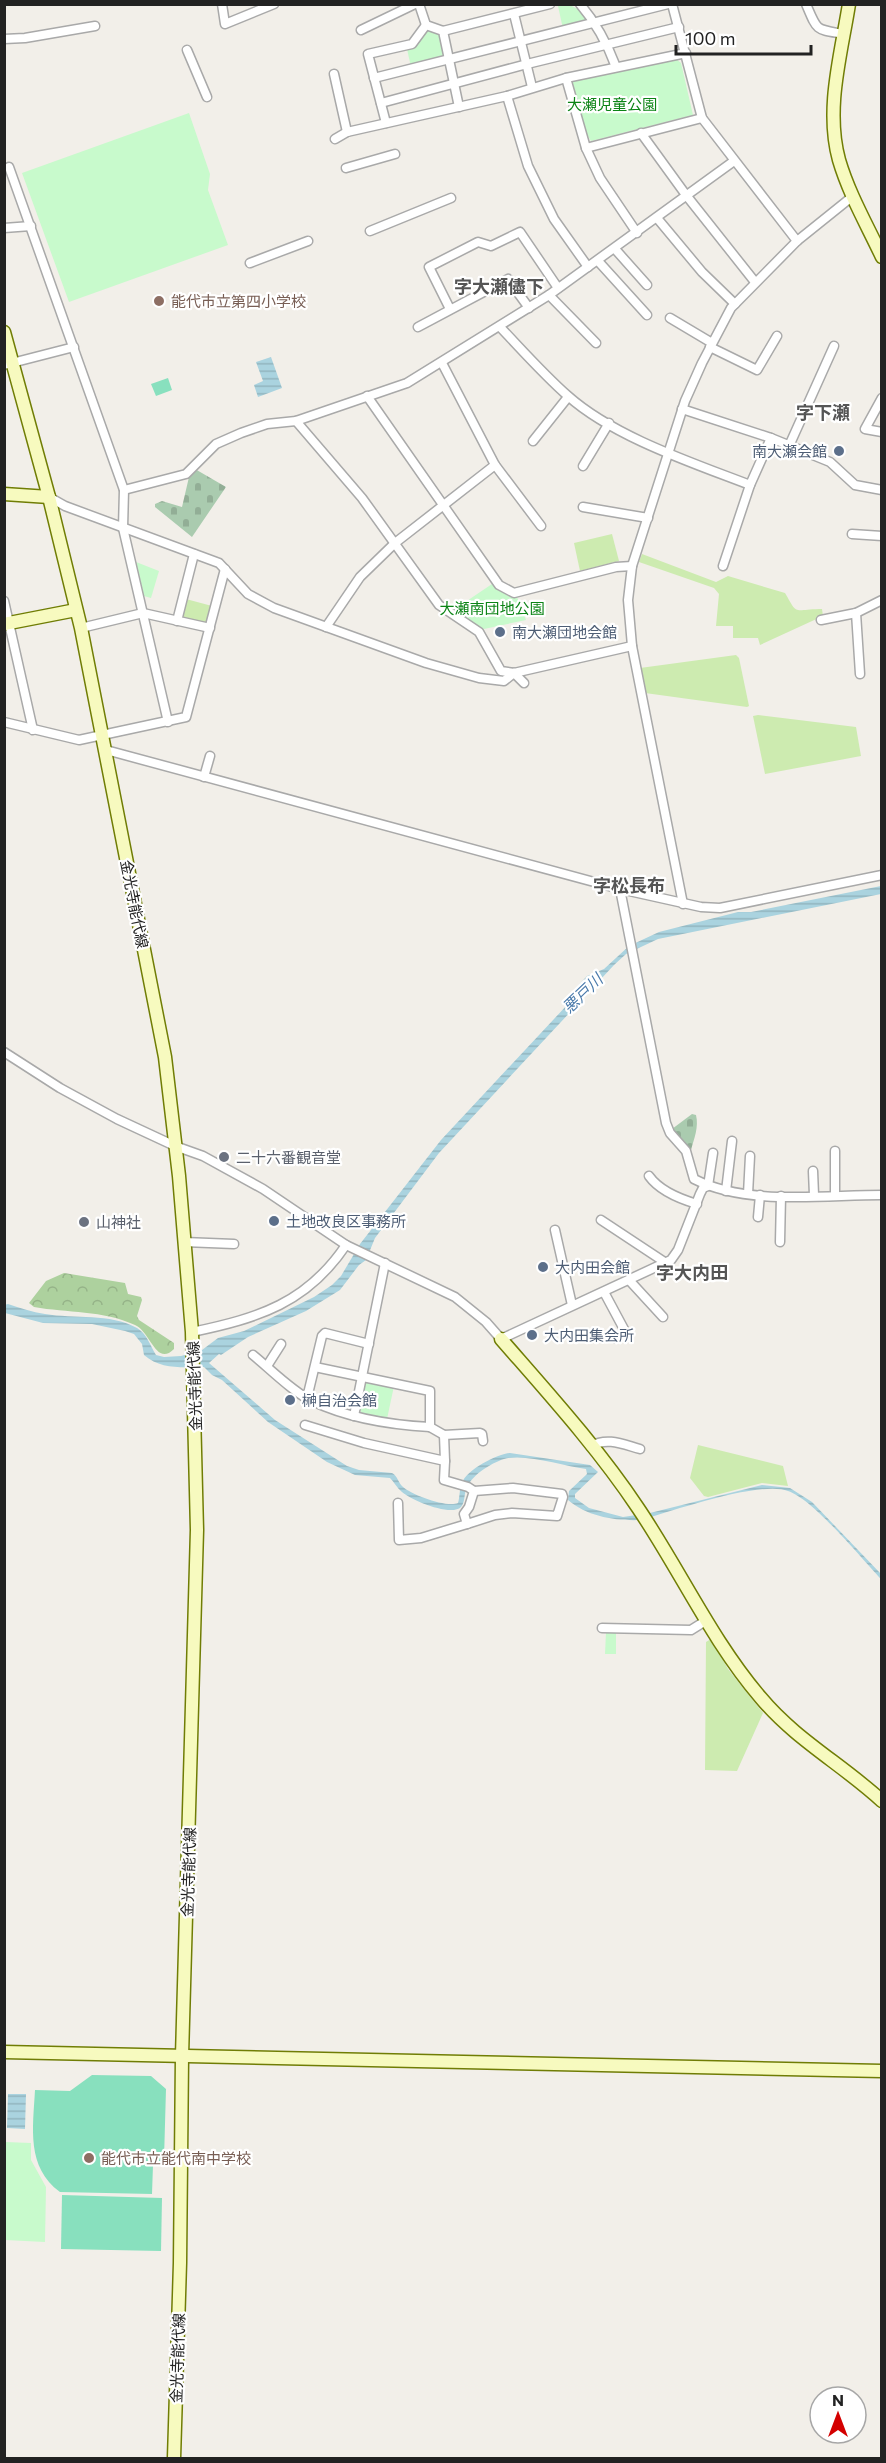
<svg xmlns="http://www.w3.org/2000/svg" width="886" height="2463" font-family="Commissioner,'Noto Sans JP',sans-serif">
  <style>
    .grass { fill: #cdebb0 }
    .forest { fill: url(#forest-crowns) }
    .cemetery { fill: url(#cemetery-stones) }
    .park { fill: #c8facc }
    .pitch { fill: #88e0be }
    .water { fill: url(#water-rules) }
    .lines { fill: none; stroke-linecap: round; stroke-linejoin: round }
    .street-casing { stroke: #a9a9a9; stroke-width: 11 }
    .secondary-casing { stroke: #707d05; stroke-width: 15 }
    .street { stroke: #fff; stroke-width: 8 }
    .secondary { stroke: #f7fabf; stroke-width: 12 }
    .education-dot { fill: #8d6e63; stroke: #fff; stroke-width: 2 }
    .service-dot { fill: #5c6f8a; stroke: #fff; stroke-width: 2 }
    .worship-dot { fill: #6b7280; stroke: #fff; stroke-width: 2 }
    .labels { text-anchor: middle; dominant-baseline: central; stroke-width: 4.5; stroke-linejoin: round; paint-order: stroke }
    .park-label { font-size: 15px; fill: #0c8416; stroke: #fff }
    .education-label { font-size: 15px; fill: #785e54; stroke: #fff; text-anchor: start }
    .service-label { font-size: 15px; fill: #4e5e75; stroke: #fff; text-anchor: start }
    .street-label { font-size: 15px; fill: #222; stroke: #fff }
    .worship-label { font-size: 15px; fill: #5b616d; stroke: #fff; text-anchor: start }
    .water-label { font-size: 16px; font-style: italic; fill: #4a7aab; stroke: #fff }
    .quarter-label { font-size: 18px; font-weight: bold; fill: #555; stroke: #fff }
  </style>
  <defs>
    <pattern id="forest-crowns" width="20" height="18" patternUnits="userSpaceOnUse" patternTransform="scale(1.5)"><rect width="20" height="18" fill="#add19e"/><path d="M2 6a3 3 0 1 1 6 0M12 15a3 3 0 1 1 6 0" fill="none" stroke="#95b388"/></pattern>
    <pattern id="cemetery-stones" width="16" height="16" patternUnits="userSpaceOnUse" patternTransform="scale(1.5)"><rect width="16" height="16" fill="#aacbaf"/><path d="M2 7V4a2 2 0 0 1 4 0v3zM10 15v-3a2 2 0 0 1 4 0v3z" fill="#92ae96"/></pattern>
    <pattern id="water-rules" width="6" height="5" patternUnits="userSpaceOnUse" patternTransform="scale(1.5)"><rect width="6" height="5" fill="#aad3df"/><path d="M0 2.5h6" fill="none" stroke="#92b5bf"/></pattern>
  </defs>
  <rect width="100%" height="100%" fill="#f2efe9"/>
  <!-- grass -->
  <g class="grass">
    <polygon points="612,534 619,561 580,571 574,543"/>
    <path d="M642 554 716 582 728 576 785 593C798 615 792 610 819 609H822L823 616 760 645 758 638H733V626H716L719 594 714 588 639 562Z"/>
    <polygon points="186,599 212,606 207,622 203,624 185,619 182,613"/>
    <polygon points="736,655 739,658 749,706 747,707 645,693 640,668"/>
    <polygon points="758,715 856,727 861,756 765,774 753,716"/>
    <polygon points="698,1445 783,1466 788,1486 762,1483 708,1497 704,1496 690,1478"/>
    <polygon points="711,1639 728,1669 763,1713 737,1771 705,1770 706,1642"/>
  </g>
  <!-- forest -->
  <path class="forest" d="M64 1273 125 1283 128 1294 141 1297 142 1300 137 1316 139 1320 174 1343V1349C156 1367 151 1332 135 1325 103 1310 67 1313 34 1307L29 1303 46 1281Z"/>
  <!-- cemetery -->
  <g class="cemetery">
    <polygon points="195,469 226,487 192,537 155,507 155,504 162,501 182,507 189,477"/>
    <path d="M692 1114 696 1115C699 1127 694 1139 691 1150L672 1129Z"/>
  </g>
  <!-- park -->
  <g class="park">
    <polygon points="570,5 583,12 591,23 563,29 558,6"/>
    <polygon points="427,30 440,31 445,59 411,67 407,49"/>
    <polygon points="676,59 681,63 693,115 591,141 583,128 570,82"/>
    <polygon points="189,113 210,174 208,190 228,245 69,302 22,173"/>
    <polygon points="136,562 159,571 151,598 144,596"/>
    <polygon points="492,584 510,597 517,597 526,620 484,629 452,611"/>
    <polygon points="368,1381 394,1386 387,1419 363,1415 359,1408 365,1382"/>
    <polygon points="606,1632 616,1632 616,1654 605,1654"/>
    <polygon points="5,2142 31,2143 31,2160 46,2187 45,2242 5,2240"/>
  </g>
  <!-- pitch -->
  <g class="pitch">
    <polygon points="168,378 172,390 156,396 151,384"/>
    <path d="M92 2075 151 2076 166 2089 164 2159 153 2165 152 2194 60 2192C26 2167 33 2128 35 2090L70 2091Z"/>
    <polygon points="62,2195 162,2198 161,2251 61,2249"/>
  </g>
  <!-- water -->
  <g class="water">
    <polygon points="271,357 282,388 258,397 254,385 263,381 256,362"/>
    <path d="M881 886V894L658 939 626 954 614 965 439 1153 375 1238 366 1260 359 1265 340 1290 306 1311 248 1337 221 1355 219 1354 209 1363 275 1420 347 1466 359 1470 392 1473C398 1476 398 1483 403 1487 412 1495 447 1508 458 1503 460 1497 459 1490 462 1483 466 1470 497 1454 510 1453L590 1465 598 1472 575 1494V1498L589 1508 623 1517 650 1513 762 1485 790 1488 812 1502 881 1574V1579C861 1558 813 1499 788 1491 761 1480 672 1511 641 1520 616 1521 588 1517 568 1500L569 1491 587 1474 586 1469C563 1466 525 1453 504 1459 491 1463 470 1476 466 1490 464 1495 465 1502 461 1507 451 1517 411 1500 402 1492 397 1488 394 1482 390 1478L355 1475 327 1462 268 1422 222 1380 212 1375 204 1367C183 1367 161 1370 144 1355L142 1344 134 1334 125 1331 92 1324 43 1323 5 1313 4 1305 8 1304C20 1308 32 1312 45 1314 74 1319 110 1313 137 1328 147 1334 150 1345 156 1355L164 1357 181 1356 202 1350 218 1338 244 1331 314 1297 332 1285 341 1276 360 1244 441 1140 568 1004 575 989 587 976 604 969 629 946 659 932 738 912H751Z"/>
    <polygon points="8,2094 26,2094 25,2129 7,2128"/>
  </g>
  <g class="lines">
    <defs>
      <g id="street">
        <polyline points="222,4 225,24 274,4"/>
        <polyline points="419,4 426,25 443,31 459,107"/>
        <path d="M580 4C597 24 607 43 616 67"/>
        <polyline points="672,4 702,118 797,241"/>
        <path d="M806 4C818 32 815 29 844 34"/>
        <polyline points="514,14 532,87"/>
        <polyline points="361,30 415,4"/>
        <polyline points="443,31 550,4"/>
        <polyline points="4,39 25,38 95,26"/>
        <polyline points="187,50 207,97"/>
        <polyline points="334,74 347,132"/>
        <polyline points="374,78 668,4"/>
        <polyline points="566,78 586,148 600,178 637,233"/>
        <polyline points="507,96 528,166 554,219 588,267"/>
        <polyline points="381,103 527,64 679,27"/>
        <polyline points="386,123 368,54 412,44 426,25"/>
        <polyline points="641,133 686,195 755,282"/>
        <polyline points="335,139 347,132 507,96 566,78 686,53"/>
        <polyline points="586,148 702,118"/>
        <polyline points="9,167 124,490 123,528 168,722"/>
        <polyline points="346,168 395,154"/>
        <polyline points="657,218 702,272 735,304"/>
        <polyline points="4,228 31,226"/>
        <polyline points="370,231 451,198"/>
        <polyline points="615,249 647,285"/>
        <polyline points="598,261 647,315"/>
        <polyline points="250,263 308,241"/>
        <polyline points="549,295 596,343"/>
        <polyline points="450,309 429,267 478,242 491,246 520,232 558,288"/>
        <polyline points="670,318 712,343"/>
        <polyline points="418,327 508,279 529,308"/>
        <path d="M500 327C522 350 544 375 568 396 614 437 693 463 750 485"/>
        <polyline points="710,347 757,370 777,336"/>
        <polyline points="4,365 74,347"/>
        <polyline points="367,396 499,585 514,593 616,567 632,566"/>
        <polyline points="882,398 865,429 882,432"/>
        <polyline points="682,409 771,438 830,462 855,485 882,490"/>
        <polyline points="296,421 362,498 439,605 479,632 501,671 514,673 632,646"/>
        <polyline points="533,441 568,397"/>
        <polyline points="789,446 834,346"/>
        <polyline points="495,465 541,526"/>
        <polyline points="583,466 609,423"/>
        <polyline points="124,490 186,474 216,444 241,433 267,424 296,421 407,383 549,295 734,161"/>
        <polyline points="49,497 65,506 219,563 248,594 274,608 426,663 479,678 504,681 514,673"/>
        <polyline points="583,507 648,518"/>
        <polyline points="852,534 882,536"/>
        <polyline points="723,566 750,485 771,438"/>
        <polyline points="4,601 33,730"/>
        <polyline points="856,613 860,674"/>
        <polyline points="821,620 856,613 882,600"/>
        <polyline points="177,621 194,554"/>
        <polyline points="326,627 360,577 395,543 495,465 442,363"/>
        <polyline points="81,628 143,613 210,628"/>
        <polyline points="514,673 524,683"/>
        <polyline points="4,722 79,740 186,717 225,569"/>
        <polyline points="106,750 620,889 701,907 720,908 882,875"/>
        <polyline points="204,777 210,756"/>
        <path d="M620 889 666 1123 670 1133 686 1151 694 1179C747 1206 823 1195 882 1195"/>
        <polyline points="683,904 632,646 628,600 632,566 685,401 702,363 731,308 797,241 853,196"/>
        <polyline points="4,1052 60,1088 117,1119 175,1146 203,1156 263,1189 346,1245 455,1297 486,1322 501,1339 671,1260 678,1250 700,1194 703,1188 708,1186 713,1153"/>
        <polyline points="813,1171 814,1195"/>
        <path d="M649 1176C659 1190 680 1199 697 1204"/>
        <polyline points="726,1191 732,1141"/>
        <polyline points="748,1194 750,1156"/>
        <polyline points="835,1195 835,1151"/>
        <polyline points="758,1217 760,1195"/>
        <polyline points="601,1220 666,1263"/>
        <polyline points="555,1230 572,1305"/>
        <polyline points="184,1242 234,1244"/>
        <polyline points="780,1242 781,1196"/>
        <polyline points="629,1280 663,1317"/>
        <polyline points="604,1292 626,1333 615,1338"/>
        <path d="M192 1332C259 1318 307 1303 346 1245"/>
        <path d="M253 1355C269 1368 294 1393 312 1401 348 1418 391 1425 430 1427V1391L315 1367"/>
        <polyline points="267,1366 281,1344"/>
        <polyline points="307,1398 322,1336 325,1333 369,1344"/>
        <polyline points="354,1416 385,1263"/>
        <polyline points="305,1425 364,1443 445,1461 444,1435"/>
        <polyline points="430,1427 444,1435 480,1433 482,1434 483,1441"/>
        <path d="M590 1446C608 1437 622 1444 640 1449"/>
        <polyline points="398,1503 399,1540 421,1538 467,1524 464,1514 469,1507 474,1491 468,1487 444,1480 445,1461"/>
        <polyline points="467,1524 495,1515 512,1513 557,1516 563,1497 562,1494 513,1488 474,1491"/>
        <polyline points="602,1628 691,1630 707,1620"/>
      </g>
      <g id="secondary">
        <path d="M849 4C841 55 825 109 839 160 849 194 867 225 882 257"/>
        <polyline points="4,332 49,497 81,628 165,1057 179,1176 192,1332 197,1530 182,2056 180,2263 174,2458"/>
        <polyline points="4,494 49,497"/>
        <polyline points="4,624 76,610"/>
        <path d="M501 1339C548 1393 598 1448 638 1508 680 1570 712 1641 761 1698 795 1739 843 1765 882 1801"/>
        <polyline points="4,2052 882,2071"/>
      </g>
    </defs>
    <!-- street casing -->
    <use href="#street" class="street-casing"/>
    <!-- secondary casing -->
    <use href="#secondary" class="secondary-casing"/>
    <!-- street -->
    <use href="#street" class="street"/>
    <!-- secondary -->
    <use href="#secondary" class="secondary"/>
  </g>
  <!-- markers -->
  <g class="education-dot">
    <circle cx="159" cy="301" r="6"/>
    <circle cx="89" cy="2158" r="6"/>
  </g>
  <g class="service-dot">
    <circle cx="839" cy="451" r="6"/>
    <circle cx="500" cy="632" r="6"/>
    <circle cx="274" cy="1221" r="6"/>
    <circle cx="543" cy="1267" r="6"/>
    <circle cx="532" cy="1335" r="6"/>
    <circle cx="290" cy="1400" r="6"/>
  </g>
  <g class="worship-dot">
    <circle cx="224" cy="1157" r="6"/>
    <circle cx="84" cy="1222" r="6"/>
  </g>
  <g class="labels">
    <!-- park labels -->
    <g class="park-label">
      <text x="612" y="104">大瀬児童公園</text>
      <text x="492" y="608">大瀬南団地公園</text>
    </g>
    <!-- education labels -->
    <g class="education-label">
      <text x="171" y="301">能代市立第四小学校</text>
      <text x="101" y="2158">能代市立能代南中学校</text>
    </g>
    <!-- service labels -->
    <g class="service-label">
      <text x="827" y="451" text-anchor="end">南大瀬会館</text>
      <text x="512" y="632">南大瀬団地会館</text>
      <text x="286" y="1221">土地改良区事務所</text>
      <text x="555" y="1267">大内田会館</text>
      <text x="544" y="1335">大内田集会所</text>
      <text x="302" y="1400">榊自治会館</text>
    </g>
    <!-- street labels -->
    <g class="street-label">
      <text transform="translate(135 904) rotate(79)">金光寺能代線</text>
      <text transform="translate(194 1386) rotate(-92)">金光寺能代線</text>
      <text transform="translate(188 1872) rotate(-88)">金光寺能代線</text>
      <text transform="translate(177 2358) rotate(-88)">金光寺能代線</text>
    </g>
    <!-- worship labels -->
    <g class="worship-label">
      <text x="236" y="1157">二十六番観音堂</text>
      <text x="96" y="1222">山神社</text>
    </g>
    <!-- water labels -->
    <g class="water-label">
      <text transform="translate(582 993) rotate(-44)">悪戸川</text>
    </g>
    <!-- quarter labels -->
    <g class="quarter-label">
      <text x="499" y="286">字大瀬儘下</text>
      <text x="823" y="412">字下瀬</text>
      <text x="629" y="885">字松長布</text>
      <text x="692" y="1272">字大内田</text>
    </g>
  </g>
  <!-- border -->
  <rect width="886" height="2463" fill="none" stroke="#222222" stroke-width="12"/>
  <!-- north arrow -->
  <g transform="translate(838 2415)"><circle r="28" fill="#ffffff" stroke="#a7a7a7" stroke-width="1.5"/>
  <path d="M0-4.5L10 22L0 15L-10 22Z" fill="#d40000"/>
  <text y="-9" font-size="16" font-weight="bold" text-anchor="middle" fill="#222222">N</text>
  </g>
  <!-- scale -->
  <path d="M676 45v9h135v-9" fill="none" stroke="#222222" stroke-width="3"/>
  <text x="685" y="45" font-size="18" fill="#222222" stroke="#ffffff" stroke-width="4.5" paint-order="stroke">100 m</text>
</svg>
